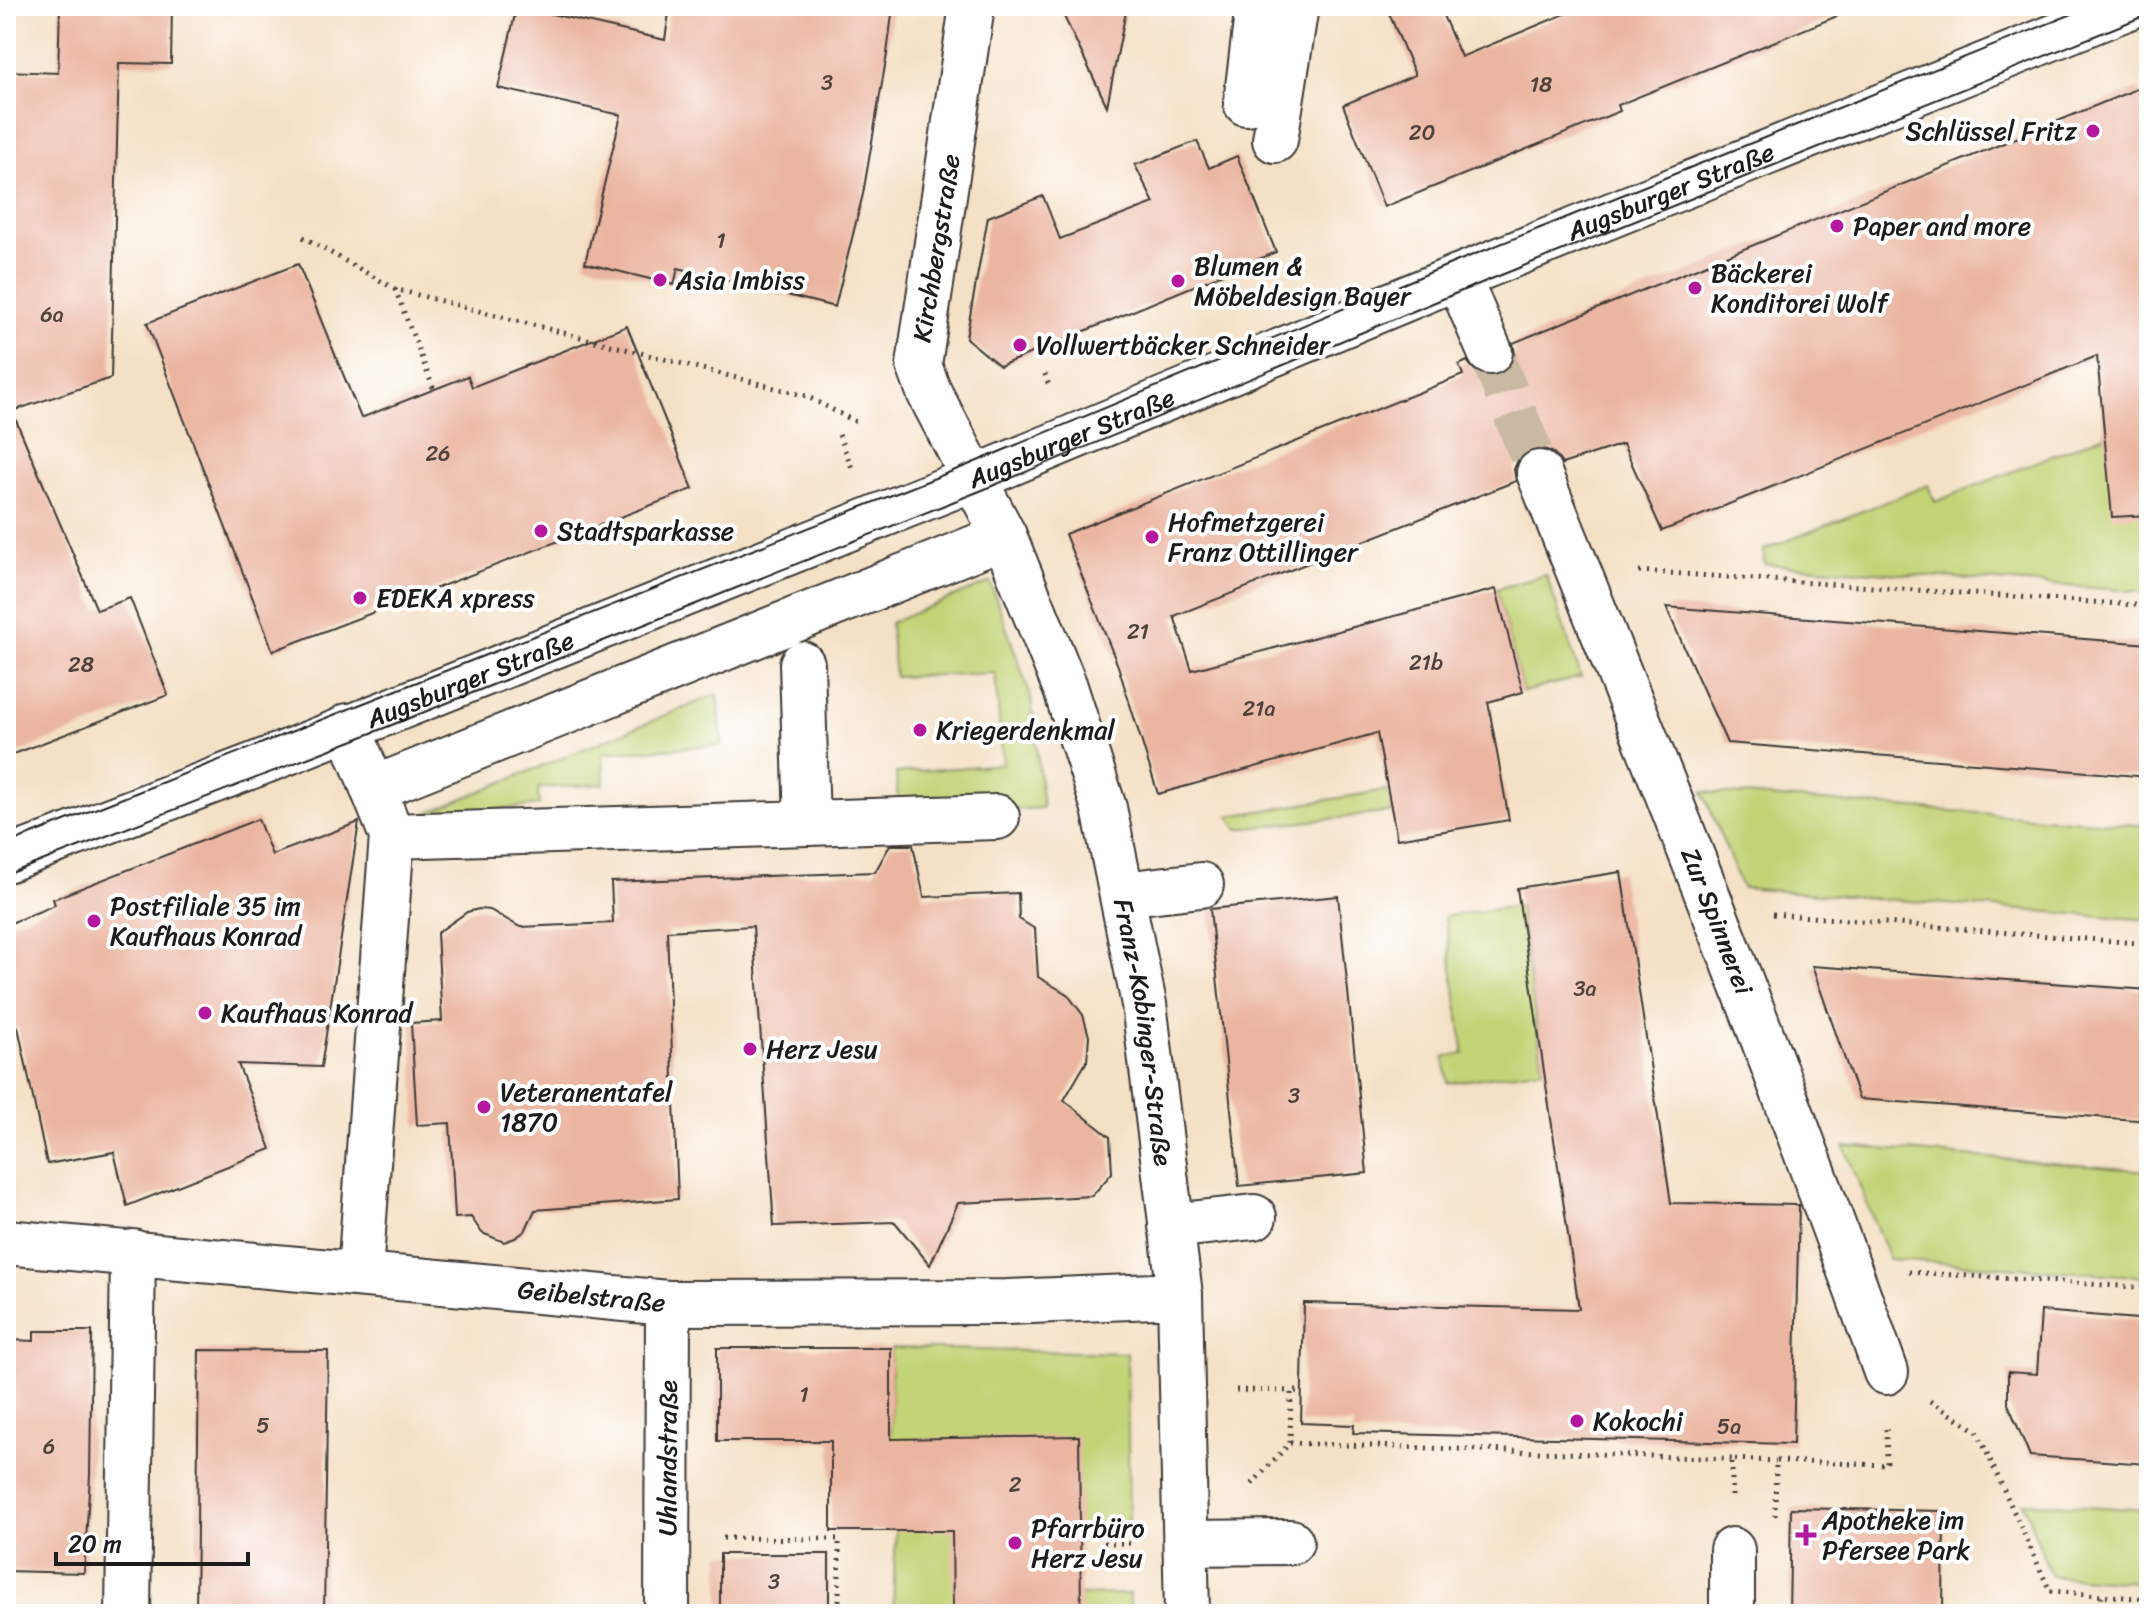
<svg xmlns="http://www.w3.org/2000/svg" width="2155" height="1620" font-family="Sriracha,sans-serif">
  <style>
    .green { fill: #c3d376; stroke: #707849; stroke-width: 2 }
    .building { fill: #ebb6a1 }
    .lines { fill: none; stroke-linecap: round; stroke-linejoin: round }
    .minor-tunnel { stroke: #c9b9a3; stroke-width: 44; stroke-dasharray: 44 22; stroke-linecap: butt }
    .minor-casing { stroke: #3c3935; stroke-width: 48 }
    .path { stroke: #3c3935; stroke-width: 5; stroke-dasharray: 2 6; stroke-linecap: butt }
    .minor { stroke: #fff; stroke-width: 44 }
    .tram { stroke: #1c1c1c; stroke-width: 2 }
    .poi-dot { fill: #b5179e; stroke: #fff; stroke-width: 3 }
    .labels { text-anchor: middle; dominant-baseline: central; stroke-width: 8; stroke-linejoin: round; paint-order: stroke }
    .number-label { font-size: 22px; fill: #50423d }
    .poi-label { font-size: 26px; fill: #1c1c1c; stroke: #fff; text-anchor: start }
    .street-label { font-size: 26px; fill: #1c1c1c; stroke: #fff }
  </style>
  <rect width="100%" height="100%" fill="#fff"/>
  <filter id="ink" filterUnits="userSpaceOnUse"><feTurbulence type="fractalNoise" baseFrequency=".0125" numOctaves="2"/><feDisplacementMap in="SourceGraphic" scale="16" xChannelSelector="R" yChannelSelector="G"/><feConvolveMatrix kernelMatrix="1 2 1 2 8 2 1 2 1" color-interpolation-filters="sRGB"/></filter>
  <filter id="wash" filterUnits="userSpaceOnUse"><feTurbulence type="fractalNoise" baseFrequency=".006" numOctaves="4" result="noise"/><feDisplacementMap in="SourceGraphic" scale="32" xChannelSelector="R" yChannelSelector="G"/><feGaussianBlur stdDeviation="1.8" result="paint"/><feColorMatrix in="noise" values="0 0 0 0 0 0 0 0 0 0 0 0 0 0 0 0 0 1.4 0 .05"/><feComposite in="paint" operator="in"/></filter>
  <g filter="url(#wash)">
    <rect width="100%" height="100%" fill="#f4e0c5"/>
    <!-- green -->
    <g class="green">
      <polygon points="2104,435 2149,460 2149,592 1764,564 1764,550 1928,485 1935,502"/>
      <polygon points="1546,575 1581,677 1523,692 1496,589"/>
      <polygon points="990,582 1031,697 1043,808 899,816 896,773 1003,764 995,673 895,677 890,623"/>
      <polygon points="718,694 722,745 603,753 604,784 538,788 539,805 481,811 481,818 398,825"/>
      <polygon points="1388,790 1392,812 1238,829 1229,816"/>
      <polygon points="1703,792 2149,826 2149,920 1742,888"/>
      <polygon points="1519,906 1543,1069 1448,1083 1444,1057 1464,1054 1445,916"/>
      <polygon points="1844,1146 2149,1171 2149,1277 1889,1259"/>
      <polygon points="891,1348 1127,1353 1129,1525 1080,1529 953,1614 893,1614 897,1495 891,1494"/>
      <polygon points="2023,1502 2149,1510 2149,1583 2051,1576"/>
      <polygon points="1130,1594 1130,1614 1080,1614 1080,1595"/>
    </g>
    <g id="blocks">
      <!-- building -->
      <g class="building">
        <polygon points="60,6 172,6 171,64 119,63 111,378 12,411 97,610 130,598 168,695 6,757 6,71 58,73"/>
        <polygon points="517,6 665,40 670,6 893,6 887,54 863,194 835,307 678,268 674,285 585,263 621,115 498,88"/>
        <polygon points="1059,6 1127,6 1107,106"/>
        <polygon points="1386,6 1439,6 1461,57 1584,6 1857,8 1618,105 1620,111 1384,207 1343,105 1415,75"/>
        <polygon points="2139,88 2149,162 2149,515 2112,517 2097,356 1662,531 1623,444 1562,464 1554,453 1542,448 1530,450 1519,458 1514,469 1516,481 1174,616 1192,670 1496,589 1523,692 1488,702 1509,820 1397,839 1377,733 1158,794 1118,666 1065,534 1463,375 1459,365 1467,361 1476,372 1488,377 1499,375 1510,366 1515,354 1513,343"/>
        <polygon points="1197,141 1209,168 1237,156 1276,252 1000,366 966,338 988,217 1043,196 1060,239 1154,203 1135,165"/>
        <polygon points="298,264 361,418 468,376 472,387 627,326 693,489 429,591 436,608 390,606 273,651 147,323"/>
        <polygon points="1666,607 2149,644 2149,777 1727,743"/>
        <polygon points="258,819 272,855 359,822 321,1067 238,1064 271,1149 127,1206 114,1152 47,1164 18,1027 6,1032 6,925 55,905 53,899"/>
        <polygon points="890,845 913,845 924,897 1018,893 1019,919 1035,929 1038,977 1067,994 1083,1015 1089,1036 1087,1061 1064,1100 1110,1137 1112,1173 1092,1196 958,1203 930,1265 895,1222 774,1226 753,926 667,931 678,1199 535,1210 525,1231 515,1238 504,1242 482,1233 471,1217 455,1218 450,1123 417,1125 411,1023 442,1021 437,933 467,912 479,909 490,910 520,927 613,923 611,882 875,872"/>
        <polygon points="1621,872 1671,1203 1799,1205 1793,1444 1353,1433 1354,1425 1301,1423 1304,1303 1579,1309 1517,888"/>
        <polygon points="1338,896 1367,1173 1239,1186 1210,909"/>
        <polygon points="1812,966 2149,990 2149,1121 1859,1099"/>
        <polygon points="2041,1311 2149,1320 2149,1464 2030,1456 2008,1404 2008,1372 2037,1374"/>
        <polygon points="34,1331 92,1331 90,1475 84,1573 6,1571 6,1418 10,1418 11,1340 34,1341"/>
        <polygon points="717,1348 891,1348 891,1439 1079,1436 1081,1614 953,1614 952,1531 831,1531 831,1441 717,1441"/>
        <polygon points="199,1350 328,1351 324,1614 196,1614"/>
        <polygon points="1791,1508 1944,1511 1943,1614 1789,1614"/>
        <rect x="720" y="1554" width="109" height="60"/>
      </g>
    </g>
  </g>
  <g filter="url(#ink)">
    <use href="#blocks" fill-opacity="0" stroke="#3c3935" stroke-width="2"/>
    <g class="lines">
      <!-- minor-tunnel -->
      <polyline class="minor-tunnel" points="1490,352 1539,473"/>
      <defs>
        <g id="minor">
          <path id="s1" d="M972 6 919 365 929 392 1004 536 1065 687 1104 808 1144 1004 1180 1295 1187 1614"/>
          <polyline points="1246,103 1258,6"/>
          <polyline points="1275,140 1296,6"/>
          <polyline points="1458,277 1490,352"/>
          <path id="s2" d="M1539 473C1659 771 1779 1069 1886 1372"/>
          <polyline points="348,726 392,836 360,1273"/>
          <polyline points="373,789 1004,536"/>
          <polyline points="807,823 997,817"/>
          <polyline points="392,836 807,823 802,664"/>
          <path id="s3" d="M6 860 278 756 975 478 1458 277 2131 6"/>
          <polyline points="1122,894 1201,885"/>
          <polyline points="1171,1226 1254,1217"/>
          <path id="s4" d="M6 1242 668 1303 1007 1302 1180 1295"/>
          <polyline points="1186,1543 1291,1542"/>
          <polyline points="128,1614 133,1252"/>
          <path id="s5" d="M667 1614 668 1303"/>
          <polyline points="1732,1614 1732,1550"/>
        </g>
      </defs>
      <!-- minor casing -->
      <use href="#minor" class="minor-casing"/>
      <!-- path -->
      <g class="path">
        <polyline points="303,237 395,289 806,396 860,424"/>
        <polyline points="395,289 434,390"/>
        <polyline points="1045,374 1049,386"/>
        <polyline points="839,435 852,468"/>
        <polyline points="1639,571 2149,606"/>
        <polyline points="1773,914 2149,944"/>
        <polyline points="1909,1272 2149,1288"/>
        <polyline points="1236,1390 1291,1391"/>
        <polyline points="1930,1401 1977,1431 2050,1591 2149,1599"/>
        <polyline points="1290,1443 1732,1459"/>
        <polyline points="1252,1484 1290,1443 1291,1391 1302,1391"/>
        <polyline points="1732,1496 1732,1459 1776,1461"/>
        <polyline points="1775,1516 1776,1461 1887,1465 1886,1425"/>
        <polyline points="723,1538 839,1539 839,1606"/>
        <polyline points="1104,1543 1131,1543"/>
        <polyline points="2100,1614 2102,1596"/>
      </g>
      <!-- minor -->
      <use href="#minor" class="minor"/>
      <!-- tram -->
      <g class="tram">
        <polyline points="6,844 968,465 1453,263 2092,6"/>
        <polyline points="6,875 354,740 980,491 1464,290 2149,14"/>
      </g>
    </g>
  </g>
  <!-- markers -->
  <g class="poi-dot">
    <circle cx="2093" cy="131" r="8"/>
    <circle cx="1837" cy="226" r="8"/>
    <circle cx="660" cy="280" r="8"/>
    <circle cx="1178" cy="281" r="8"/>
    <circle cx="1695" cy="288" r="8"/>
    <circle cx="1020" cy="345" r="8"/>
    <circle cx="541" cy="531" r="8"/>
    <circle cx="1152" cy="537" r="8"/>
    <circle cx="360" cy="598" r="8"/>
    <circle cx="920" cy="730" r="8"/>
    <circle cx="94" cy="921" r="8"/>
    <circle cx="205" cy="1013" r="8"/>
    <circle cx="750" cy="1049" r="8"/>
    <circle cx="484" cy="1107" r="8"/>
    <circle cx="1577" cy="1421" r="8"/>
    <path d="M1802 1523h8v8h8v8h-8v8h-8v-8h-8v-8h8z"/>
    <circle cx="1015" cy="1543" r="8"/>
  </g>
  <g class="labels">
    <!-- number labels -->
    <g class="number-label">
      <text x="827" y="82">3</text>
      <text x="1541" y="84">18</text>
      <text x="1422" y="132">20</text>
      <text x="721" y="240">1</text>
      <text x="52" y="314">6a</text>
      <text x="438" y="453">26</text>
      <text x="1138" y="631">21</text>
      <text x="1426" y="662">21b</text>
      <text x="81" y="664">28</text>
      <text x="1259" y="708">21a</text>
      <text x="1585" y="988">3a</text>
      <text x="1294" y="1095">3</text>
      <text x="804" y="1394">1</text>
      <text x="263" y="1425">5</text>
      <text x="1729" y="1426">5a</text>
      <text x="49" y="1446">6</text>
      <text x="1015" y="1484">2</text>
      <text x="774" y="1581">3</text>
    </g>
    <!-- poi labels -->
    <g class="poi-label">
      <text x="2077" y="131" text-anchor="end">Schlüssel Fritz</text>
      <text x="1853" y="226">Paper and more</text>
      <text x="1194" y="266">Blumen &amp;<tspan x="1194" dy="30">Möbeldesign Bayer</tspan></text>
      <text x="1711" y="273">Bäckerei<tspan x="1711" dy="30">Konditorei Wolf</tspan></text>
      <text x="676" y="280">Asia Imbiss</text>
      <text x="1036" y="345">Vollwertbäcker Schneider</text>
      <text x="1168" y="522">Hofmetzgerei<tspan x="1168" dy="30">Franz Ottillinger</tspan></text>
      <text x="557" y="531">Stadtsparkasse</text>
      <text x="376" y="598">EDEKA xpress</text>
      <text x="936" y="730">Kriegerdenkmal</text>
      <text x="110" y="906">Postfiliale 35 im<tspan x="110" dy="30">Kaufhaus Konrad</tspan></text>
      <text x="221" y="1013">Kaufhaus Konrad</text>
      <text x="766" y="1049">Herz Jesu</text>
      <text x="500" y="1092">Veteranentafel<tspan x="500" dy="30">1870</tspan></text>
      <text x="1593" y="1421">Kokochi</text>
      <text x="1822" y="1520">Apotheke im<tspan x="1822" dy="30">Pfersee Park</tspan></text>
      <text x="1031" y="1528">Pfarrbüro<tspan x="1031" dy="30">Herz Jesu</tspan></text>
    </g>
    <!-- street labels -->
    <g class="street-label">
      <text stroke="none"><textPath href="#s3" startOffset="1794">Augsburger Straße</textPath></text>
      <text transform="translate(936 248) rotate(-81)">Kirchbergstraße</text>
      <text stroke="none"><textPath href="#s3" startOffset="1146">Augsburger Straße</textPath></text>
      <text stroke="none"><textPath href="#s3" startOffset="498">Augsburger Straße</textPath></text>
      <text stroke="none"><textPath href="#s2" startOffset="482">Zur Spinnerei</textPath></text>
      <text stroke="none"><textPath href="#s1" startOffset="1072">Franz-Kobinger-Straße</textPath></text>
      <text stroke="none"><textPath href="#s4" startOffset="588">Geibelstraße</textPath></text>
      <text stroke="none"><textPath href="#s5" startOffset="156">Uhlandstraße</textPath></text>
    </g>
  </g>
  <!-- margin -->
  <rect width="2155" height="1620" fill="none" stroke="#fff" stroke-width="32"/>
  <!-- scale -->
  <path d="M56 1552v12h192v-12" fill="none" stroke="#1c1c1c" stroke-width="4"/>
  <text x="68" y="1552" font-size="24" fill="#1c1c1c" stroke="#ffffff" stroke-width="6" paint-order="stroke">20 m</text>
</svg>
